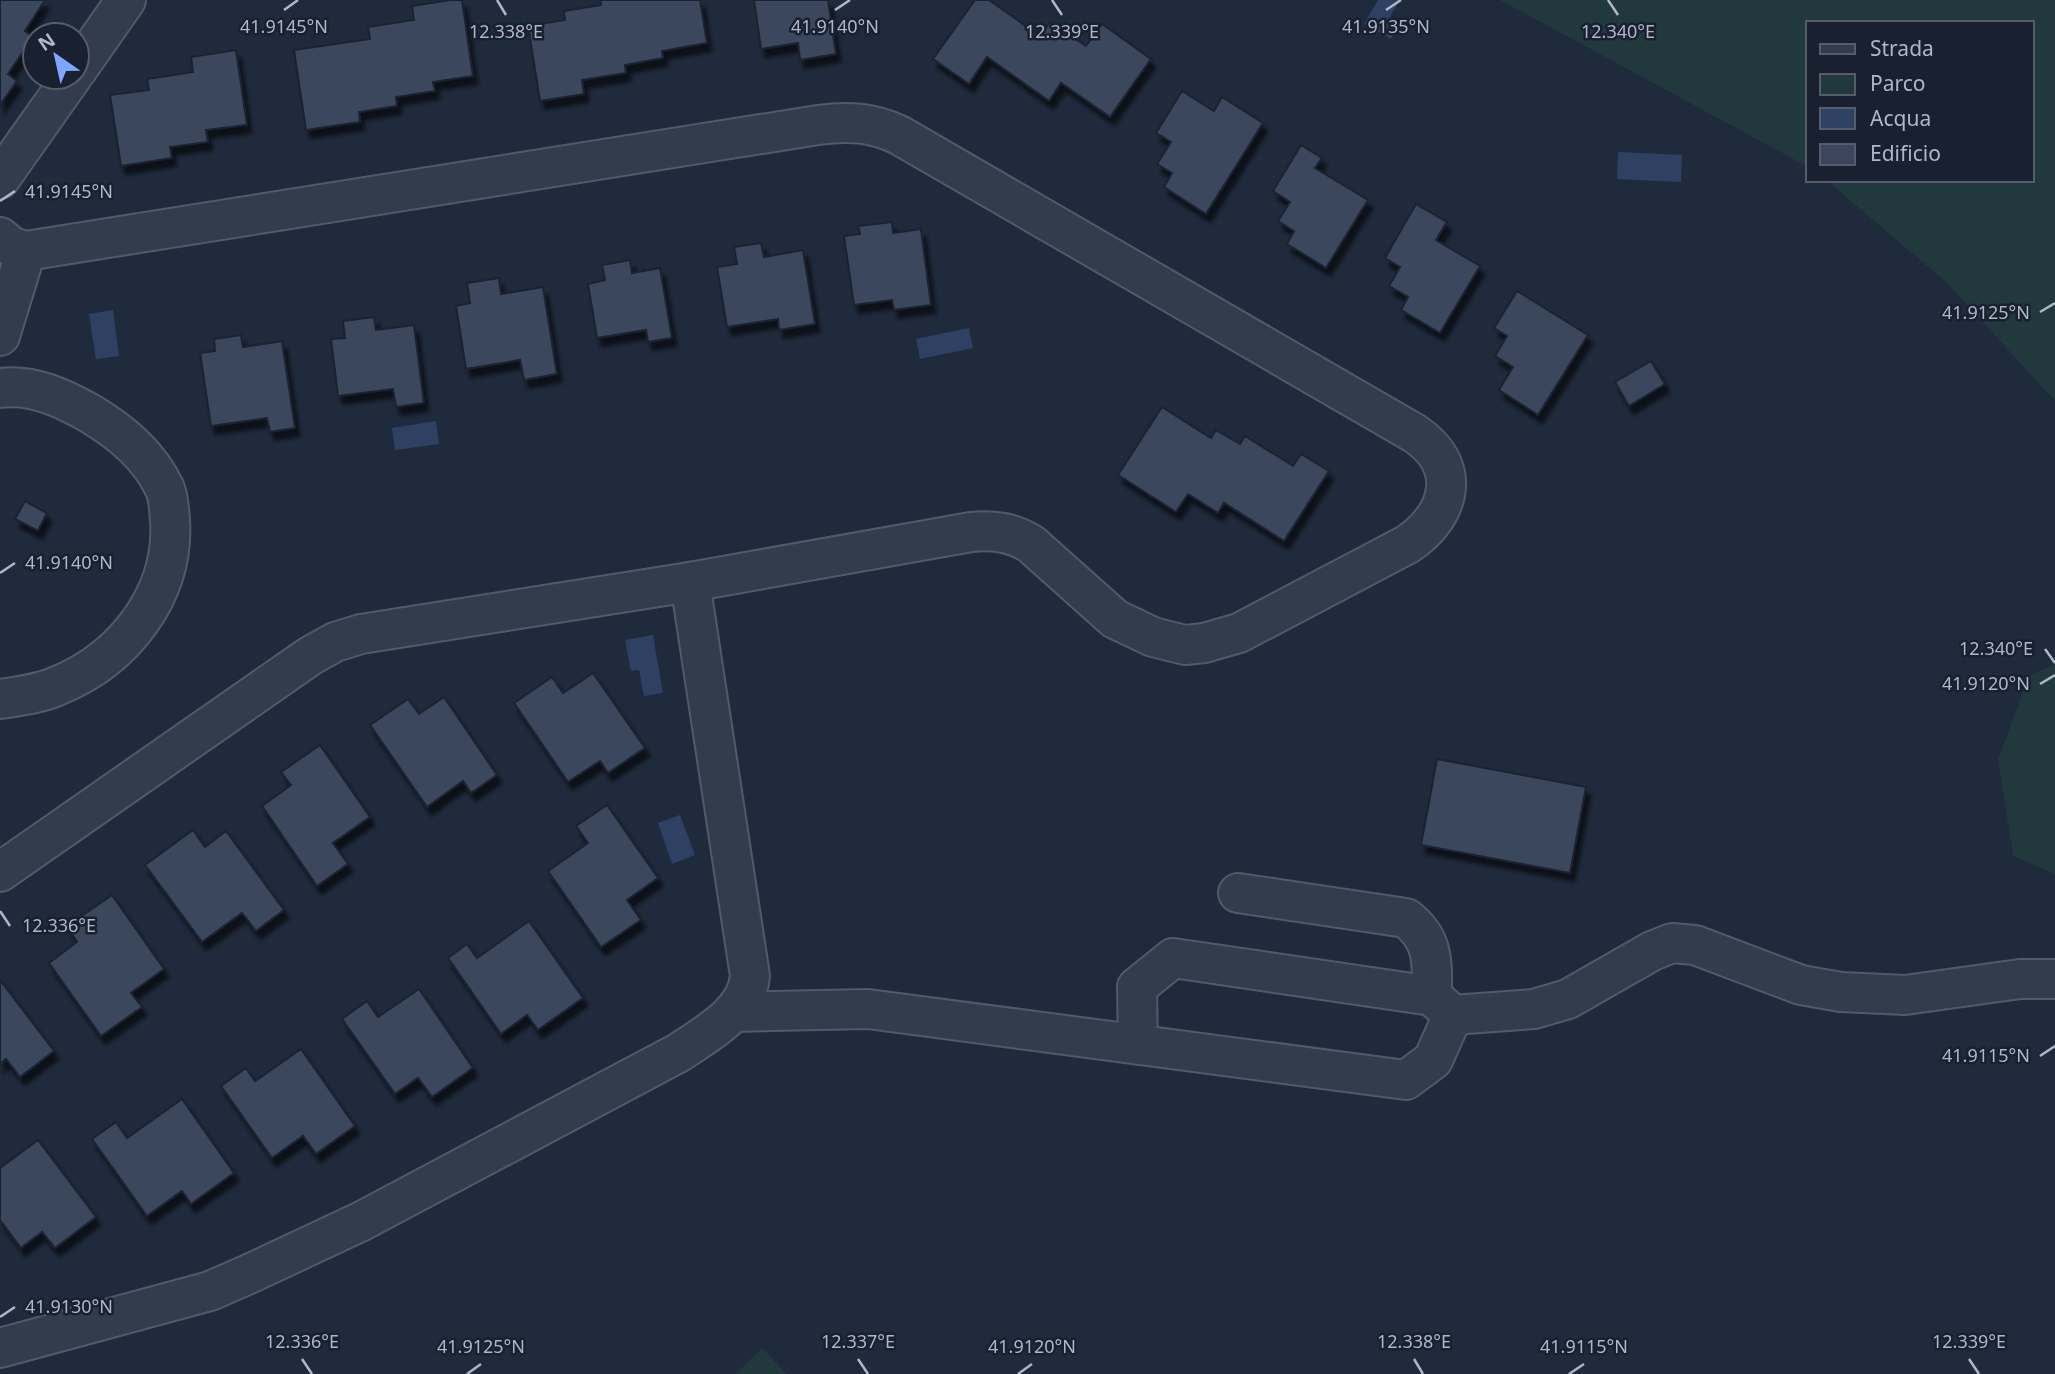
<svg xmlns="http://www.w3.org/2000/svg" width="2055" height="1374" font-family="'Noto Sans',sans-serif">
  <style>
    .green { fill: #21383d }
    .water { fill: #2f4163 }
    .building { fill: #3b465c; stroke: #1b2332; stroke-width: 2; filter: url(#shadow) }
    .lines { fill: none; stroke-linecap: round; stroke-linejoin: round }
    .minor-casing { stroke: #51596a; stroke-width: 42 }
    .minor { stroke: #333c4c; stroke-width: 38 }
    .ticks { fill: none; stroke: #aeb6c8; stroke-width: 2.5 }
    .ticks-label { font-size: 18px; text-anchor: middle; fill: #aeb6c8; stroke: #192130; stroke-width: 5; stroke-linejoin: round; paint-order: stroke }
  </style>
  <defs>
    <filter id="shadow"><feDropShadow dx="4.5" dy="8" stdDeviation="2" flood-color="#0009"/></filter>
  </defs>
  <rect width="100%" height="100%" fill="#1f2a3c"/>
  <!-- green -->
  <g class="green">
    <polygon points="1500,0 2055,0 2055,401 1946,282 1826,180 2032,180 2032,23 1808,23 1808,167"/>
    <polygon points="2055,664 2055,874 2013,856 1998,759 2029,676"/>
    <polygon points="762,1348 787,1374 735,1374"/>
  </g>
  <!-- water -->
  <g class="water">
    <polygon points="1378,0 1400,0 1388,20 1398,26 1391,39 1364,24"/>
    <polygon points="1618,152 1682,155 1681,182 1617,179"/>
    <polygon points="113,310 119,356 96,359 89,314"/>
    <polygon points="969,328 973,348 920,359 916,339"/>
    <polygon points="436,421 439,444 395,450 392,428"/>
    <polygon points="653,635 663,693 644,696 639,670 631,671 625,640"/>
    <polygon points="680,815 695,855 672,864 658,823"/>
  </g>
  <!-- building -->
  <g class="building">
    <polygon points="0,0 45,0 25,31 33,37 8,74 17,81 0,105"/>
    <polygon points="450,0 462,0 473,76 433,82 435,91 396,97 397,106 359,112 360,122 306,130 294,50 370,39 368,27 414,20 412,6"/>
    <polygon points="600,0 700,0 707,43 662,51 663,58 625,65 626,73 582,80 584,94 540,101 528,26 565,20 564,11 601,5"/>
    <polygon points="754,0 828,0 836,54 800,60 798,43 761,49"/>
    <polygon points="975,0 989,0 1040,36 1050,22 1086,46 1102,24 1151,59 1110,117 1061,83 1049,101 987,57 969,84 933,59"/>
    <polygon points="236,50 247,125 206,130 208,142 170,147 172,158 121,166 110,95 149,90 147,79 193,72 191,57"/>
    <polygon points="1182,91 1214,111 1222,97 1263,123 1206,214 1164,187 1172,173 1157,164 1171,142 1156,133"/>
    <polygon points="1301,145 1322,158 1315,168 1368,200 1326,268 1287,244 1294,231 1278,221 1290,202 1273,191"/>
    <polygon points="1416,204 1447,222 1436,240 1480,266 1440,333 1401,310 1408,297 1389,286 1400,267 1385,258"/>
    <polygon points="892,222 893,233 921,229 931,305 894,310 892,300 854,305 844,236 860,234 858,226"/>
    <polygon points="761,243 764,257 803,250 815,324 779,330 778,319 727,327 717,267 737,264 734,247"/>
    <polygon points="630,260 632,273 660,268 672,338 648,342 646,330 597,338 588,284 605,280 602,265"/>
    <polygon points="499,278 501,294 543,287 557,374 524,380 520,360 466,369 456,306 470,303 467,283"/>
    <polygon points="1517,291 1588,335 1538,415 1499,390 1513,367 1495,356 1507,336 1494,328"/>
    <polygon points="374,317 376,330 414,325 424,403 396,407 393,389 338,396 331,339 345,338 343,321"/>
    <polygon points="241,335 243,347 282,341 295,428 270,432 267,418 211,426 200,353 215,351 214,339"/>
    <polygon points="1651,361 1665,384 1629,406 1615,382"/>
    <polygon points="1162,407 1211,438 1216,430 1240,444 1245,436 1293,466 1301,454 1329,471 1284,541 1224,503 1218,513 1188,494 1176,512 1118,475"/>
    <polygon points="25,501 47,513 38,531 15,519"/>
    <polygon points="593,673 645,748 608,773 600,761 568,782 514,703 552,677 563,693"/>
    <polygon points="444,697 497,775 471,793 463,781 427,807 370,725 408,699 419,714"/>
    <polygon points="320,745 370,817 333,843 348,864 317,886 262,806 291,785 281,772"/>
    <polygon points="1437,759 1586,787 1570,873 1421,845"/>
    <polygon points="607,805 658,878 627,900 641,920 601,947 548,871 588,843 576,826"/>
    <polygon points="193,830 205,847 226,831 284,910 256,931 242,913 202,942 145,865"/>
    <polygon points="112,895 164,969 131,993 142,1007 101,1036 49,963 77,942 67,926"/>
    <polygon points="529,921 583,998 538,1030 527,1015 501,1034 448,958 467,944 477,958"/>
    <polygon points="0,980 54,1051 20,1077 6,1059 0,1064"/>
    <polygon points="419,989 473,1068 432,1097 418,1078 395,1094 342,1019 367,1001 378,1017"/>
    <polygon points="301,1049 355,1126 316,1154 303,1136 272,1158 221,1086 246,1068 255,1081"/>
    <polygon points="182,1099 234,1173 191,1204 182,1191 147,1216 92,1139 116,1122 127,1138"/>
    <polygon points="38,1140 96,1217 55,1248 42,1232 21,1248 0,1220 0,1168"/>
  </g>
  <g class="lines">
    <defs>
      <g id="minor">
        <polyline points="77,70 126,0"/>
        <polyline points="0,179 72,77"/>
        <path d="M0 237 12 247 26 251 818 125C848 121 872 122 899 135L1414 433C1463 465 1452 514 1408 544L1239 633 1204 643 1185 645 1153 637 1115 619 1031 544C1012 532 993 530 971 532L690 582"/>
        <polyline points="0,336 26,251"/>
        <path d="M0 388C33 384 63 398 91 414 122 433 149 455 165 489 169 499 169 510 170 520 175 594 124 659 57 686 39 694 19 696 0 699"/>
        <path d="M0 872 310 656 335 642 361 634 690 582 750 976C747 1013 705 1035 678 1053L362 1221 249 1274 210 1291 0 1348"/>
        <path d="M1238 893 1406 918C1435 940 1432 964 1432 996"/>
        <polyline points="733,1012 868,1009 1406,1080 1433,1060 1453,1015 1432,996 1173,958 1137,987 1138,1045"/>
        <polyline points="1453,1015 1534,1009 1568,999 1652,951 1672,943 1695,945 1801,985 1841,992 1905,995 2020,979 2055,979"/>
      </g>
    </defs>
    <!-- minor casing -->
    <use href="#minor" class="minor-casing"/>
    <!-- minor -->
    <use href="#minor" class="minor"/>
  </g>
  <!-- ticks -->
  <path class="ticks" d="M497 0 506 15M1052 0 1062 15M1608 0 1618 15M284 10 298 0M835 10 850 0M1386 10 1401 0M0 201 15 191M2040 312 2055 303M0 573 15 563M2045 649 2055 663M2040 684 2055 675M0 911 10 926M2040 1056 2055 1046M0 1317 15 1307M302 1359 312 1374M858 1359 868 1374M1414 1359 1423 1374M1969 1359 1979 1374M467 1374 481 1364M1018 1374 1032 1364M1569 1374 1584 1364"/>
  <g class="ticks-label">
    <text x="284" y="33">41.9145°N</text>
    <text x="835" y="33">41.9140°N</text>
    <text x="1386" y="33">41.9135°N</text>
    <text x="506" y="38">12.338°E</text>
    <text x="1062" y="38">12.339°E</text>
    <text x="1618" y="38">12.340°E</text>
    <text x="69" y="198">41.9145°N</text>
    <text x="1986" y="319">41.9125°N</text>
    <text x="69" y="569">41.9140°N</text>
    <text x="1996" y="655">12.340°E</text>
    <text x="1986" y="690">41.9120°N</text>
    <text x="59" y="932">12.336°E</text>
    <text x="1986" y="1062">41.9115°N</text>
    <text x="69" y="1313">41.9130°N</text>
    <text x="302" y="1348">12.336°E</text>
    <text x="858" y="1348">12.337°E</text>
    <text x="1414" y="1348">12.338°E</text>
    <text x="1969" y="1348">12.339°E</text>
    <text x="481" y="1353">41.9125°N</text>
    <text x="1032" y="1353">41.9120°N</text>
    <text x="1584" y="1353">41.9115°N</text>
  </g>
  <!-- legend -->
  <rect x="1806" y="21" width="228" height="161" fill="#192130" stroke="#555d6d" stroke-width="2"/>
  <rect x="1820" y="44" width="35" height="10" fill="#333c4c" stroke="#555d6d" stroke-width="2"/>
  <text x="1870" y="56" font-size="21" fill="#aeb6c8">Strada</text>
  <rect x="1820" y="74" width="35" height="21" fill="#21383d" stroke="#555d6d" stroke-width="2"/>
  <text x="1870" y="91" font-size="21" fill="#aeb6c8">Parco</text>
  <rect x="1820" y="108" width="35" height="21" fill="#2f4163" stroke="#555d6d" stroke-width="2"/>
  <text x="1870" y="126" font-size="21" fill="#aeb6c8">Acqua</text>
  <rect x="1820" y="144" width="35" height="21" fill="#3b465c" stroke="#555d6d" stroke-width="2"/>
  <text x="1870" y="161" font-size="21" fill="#aeb6c8">Edificio</text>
  <!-- north arrow -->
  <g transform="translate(56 56) rotate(326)"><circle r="33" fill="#192130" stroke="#555d6d" stroke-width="2"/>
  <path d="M0-5L12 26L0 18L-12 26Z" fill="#7ca6ff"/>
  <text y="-10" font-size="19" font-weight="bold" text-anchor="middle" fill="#aeb6c8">N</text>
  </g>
</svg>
